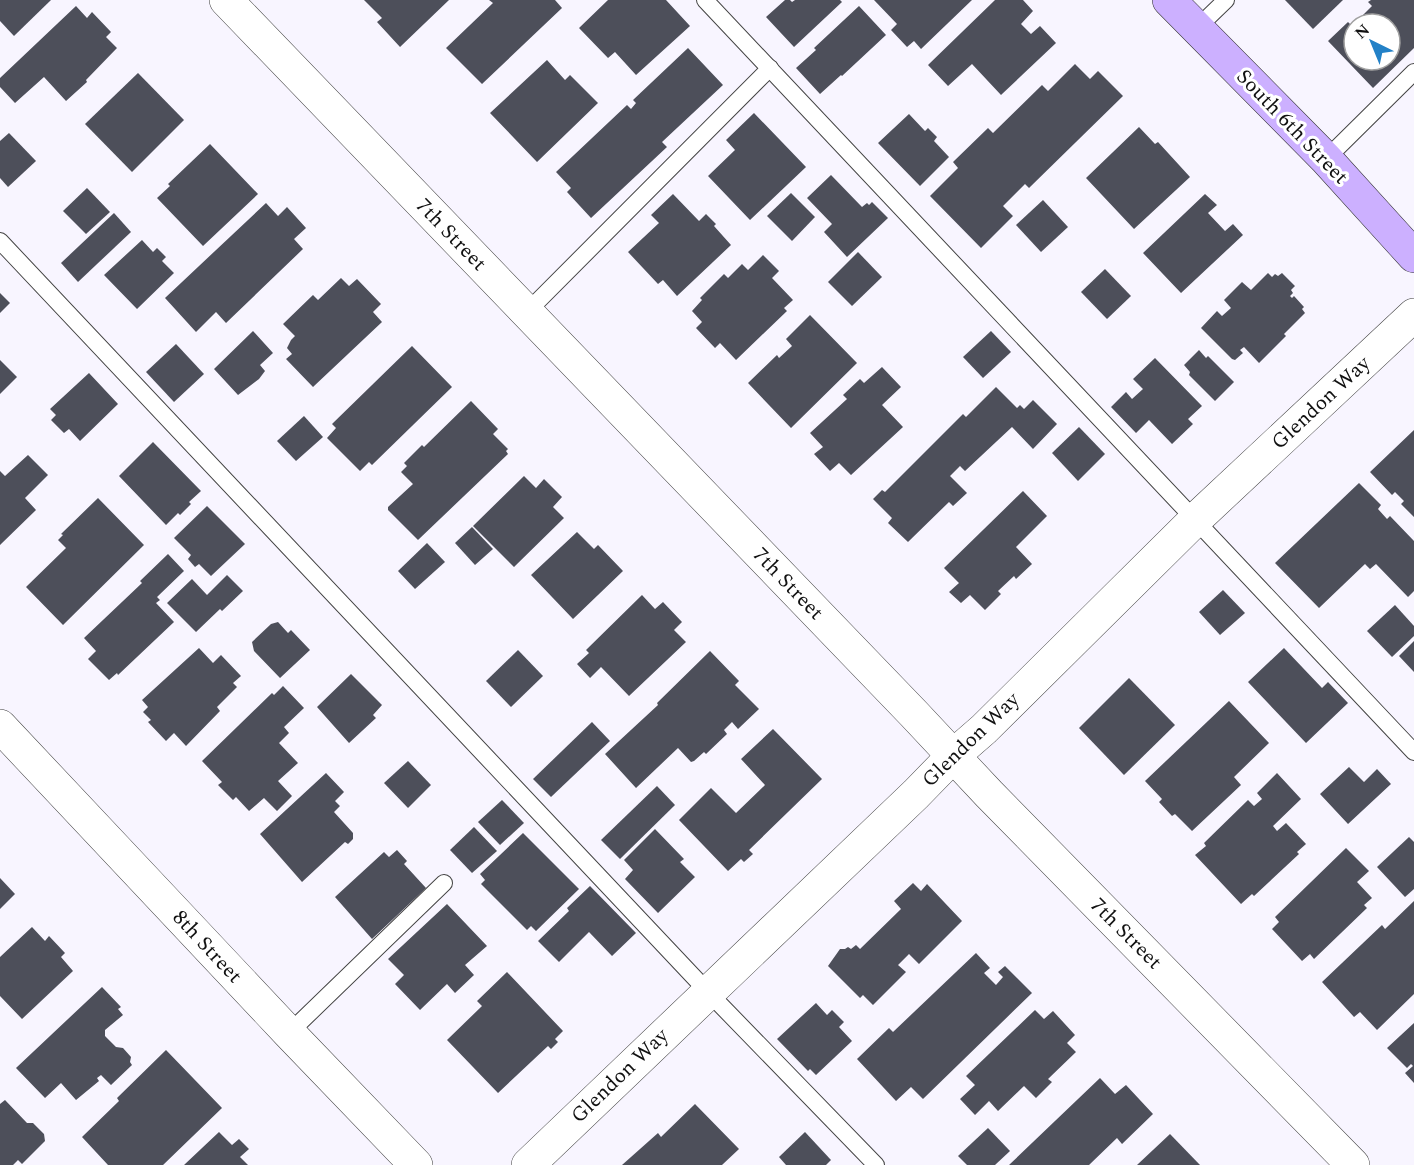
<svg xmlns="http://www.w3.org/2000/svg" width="1414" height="1165" font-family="Spectral,serif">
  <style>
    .building { fill: #4d4f5a; fill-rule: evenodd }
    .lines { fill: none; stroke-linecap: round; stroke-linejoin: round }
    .lane-casing { stroke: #444; stroke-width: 18 }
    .street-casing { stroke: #444; stroke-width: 34 }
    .secondary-casing { stroke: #333; stroke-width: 34 }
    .lane { stroke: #fff; stroke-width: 16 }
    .street { stroke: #fff; stroke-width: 33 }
    .secondary { stroke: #ccb0ff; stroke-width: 33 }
    .labels { text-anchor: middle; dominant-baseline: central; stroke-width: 6; stroke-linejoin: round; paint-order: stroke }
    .street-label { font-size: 21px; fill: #111; stroke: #fff }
  </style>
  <rect width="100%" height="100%" fill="#f8f5ff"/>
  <!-- building -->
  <g class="building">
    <polygon points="0,0 51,0 14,36 0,21"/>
    <polygon points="364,0 449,0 400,47 377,22 382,18"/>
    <polygon points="489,0 555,0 562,8 482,84 446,48 493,3"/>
    <polygon points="608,0 666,0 690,26 636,75 615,52 608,58 579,28"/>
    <polygon points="785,0 790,0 792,2 795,0 840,0 842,2 794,47 766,17"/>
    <polygon points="874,0 972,0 921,49 914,41 907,47 891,30 897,24"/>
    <polygon points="995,0 1023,0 1033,11 1021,24 1031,34 1040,26 1056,43 1001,95 972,64 948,86 928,65"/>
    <polygon points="1285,0 1343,0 1313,29"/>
    <path d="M1371 0H1414V48L1373 88 1328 41 1348 22 1352 26 1372 6 1368 2ZM1354 24H1390V60H1354Z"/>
    <polygon points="76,6 87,18 92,12 111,32 106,37 117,48 86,80 87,82 66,101 44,77 15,103 0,87 0,78"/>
    <polygon points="859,6 886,35 842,76 841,75 820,94 796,68 816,50 814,48"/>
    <polygon points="688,48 723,85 662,142 667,147 591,218 567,192 571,188 556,172 627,105 631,109 636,103 633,100"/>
    <polygon points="547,60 565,80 570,75 598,103 537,162 490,113"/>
    <polygon points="1075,64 1090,79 1098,71 1123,96 1029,188 1025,184 1003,206 1013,216 981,248 930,196 958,168 953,162 988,128 993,133 1042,85 1048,91"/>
    <polygon points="138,73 184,120 132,172 85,124"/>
    <polygon points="754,113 806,167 750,220 708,176 735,150 726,140"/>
    <polygon points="909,114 925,131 928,128 937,137 934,141 949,157 920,186 878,143"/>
    <polygon points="1139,127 1155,144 1158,142 1190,177 1134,229 1086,178"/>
    <polygon points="9,133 36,161 8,187 0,178 0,141"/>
    <polygon points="210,144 258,194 203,246 157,198 170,186 168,184"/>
    <polygon points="831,175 862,207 867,203 869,205 872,202 888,218 847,257 824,232 832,224 807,198"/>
    <polygon points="87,188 110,212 86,234 63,211"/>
    <polygon points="791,193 815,217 792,241 767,216"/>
    <polygon points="673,194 699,221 706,214 716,224 714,226 731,245 677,296 663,280 658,284 628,252 659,223 651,215"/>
    <polygon points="1205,194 1217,205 1208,213 1225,231 1233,224 1243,235 1181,293 1143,253"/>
    <polygon points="1043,200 1068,227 1041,252 1016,225"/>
    <polygon points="266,203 278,216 287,207 306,228 294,239 303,249 226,323 216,312 196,332 165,298"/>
    <polygon points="114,213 131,232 78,282 61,263"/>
    <polygon points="142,240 153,252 157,248 166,257 162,261 174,273 137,309 104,275"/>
    <polygon points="858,252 882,277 852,306 828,282"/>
    <polygon points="763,255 779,271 772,278 793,300 784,308 787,311 736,360 720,343 715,348 696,328 702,322 692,311 702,300 700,298 724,274 728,278 742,264 748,270"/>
    <polygon points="1105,269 1131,296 1107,319 1081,292"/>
    <polygon points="1268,273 1272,277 1275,274 1278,276 1282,273 1295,286 1291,290 1293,293 1290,296 1292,298 1294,296 1304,307 1302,309 1305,313 1284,334 1286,336 1259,363 1244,347 1240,350 1243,353 1235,360 1232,359 1201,328 1217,311 1222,316 1231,308 1224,300 1242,282 1251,290"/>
    <polygon points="341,278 349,286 357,279 381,304 373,312 382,322 313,387 286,359 292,354 287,348 291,340 295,336 283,324 313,295 318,300"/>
    <polygon points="0,293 10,303 0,313"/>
    <polygon points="810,315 857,363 791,428 748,383 777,355 779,358 792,346 786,339"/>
    <polygon points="253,331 273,353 260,365 265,371 259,379 238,395 214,369"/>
    <polygon points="991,331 1011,352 983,378 963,357"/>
    <polygon points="176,344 204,374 174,402 146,372"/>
    <polygon points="412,346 452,387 372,465 369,462 360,471 327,438 336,428 332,424"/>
    <polygon points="1199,350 1206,358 1208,356 1234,382 1215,401 1189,375 1190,372 1184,365"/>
    <polygon points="1155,358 1202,406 1188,419 1193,424 1172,444 1149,420 1136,433 1111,407 1126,392 1132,399 1143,389 1133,379"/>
    <polygon points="0,360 17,377 0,394"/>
    <polygon points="882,367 901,387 882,405 903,427 851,475 839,463 830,471 814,454 823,447 810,433 847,399 843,395 860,379 864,383"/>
    <polygon points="89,373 118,404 80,441 69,429 64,433 51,420 56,415 50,409"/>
    <polygon points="996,387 1017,408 1020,405 1024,409 1033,400 1057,424 1033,449 1012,427 965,471 960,466 950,476 967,493 953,506 949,502 908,542 888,523 892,518 873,499 882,490 885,492 963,414 966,417"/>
    <polygon points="471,401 498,429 493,434 508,449 506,451 508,454 418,540 388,510 388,507 413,484 401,472 407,466 404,463 422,445 424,447"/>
    <polygon points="304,416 323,437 296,461 277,441"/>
    <polygon points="1079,427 1105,454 1078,481 1052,453"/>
    <polygon points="1414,430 1414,517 1401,504 1404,501 1395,492 1392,495 1370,472"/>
    <polygon points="153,442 201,491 189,502 191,504 180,515 178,513 166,525 119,476"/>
    <polygon points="28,455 48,475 25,498 36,510 0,545 0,471 5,476"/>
    <polygon points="524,476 536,488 544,479 562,497 553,507 564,518 514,567 473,526"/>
    <polygon points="1359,483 1381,505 1378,509 1387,519 1390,516 1414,541 1414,591 1408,597 1376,564 1370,569 1365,564 1319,608 1275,563"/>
    <polygon points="1023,491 1047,516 1016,547 1032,564 1016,579 1014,576 998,591 1001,594 985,610 970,595 961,603 949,592 959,583 944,568"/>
    <polygon points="98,498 144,545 63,625 26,587 66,548 58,540 63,535 61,534"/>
    <polygon points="207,506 245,544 211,576 199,564 195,567 188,559 191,555 174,538"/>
    <polygon points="472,527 493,549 475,565 455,543"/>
    <polygon points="577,532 594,549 598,545 623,571 573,619 531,575"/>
    <polygon points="427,543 445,562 415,589 398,571"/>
    <polygon points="168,554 184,571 157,597 160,600 156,603 174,622 118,675 117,673 109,680 88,659 96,651 84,638 142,583 140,581"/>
    <polygon points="227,575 243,591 222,611 220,609 196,632 167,603 192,579 207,595"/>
    <polygon points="1223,590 1245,613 1220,635 1199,612"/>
    <polygon points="642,595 655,609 663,602 682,622 674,630 686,642 629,696 601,667 590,678 577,664 589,653 586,650"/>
    <polygon points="1395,605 1414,626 1414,636 1392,657 1367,631"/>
    <polygon points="278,622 288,633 291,630 310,650 280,678 254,651 252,642 271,624"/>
    <polygon points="1414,641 1414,672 1399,656"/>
    <polygon points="199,648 213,663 221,655 241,676 233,683 237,687 217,707 220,711 186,746 174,733 166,741 148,722 151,720 143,712 148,707 142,700"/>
    <polygon points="1284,648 1322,688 1328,682 1348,703 1306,743 1248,682"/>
    <polygon points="518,650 543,676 511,707 486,681"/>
    <polygon points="710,651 739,681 735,685 759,709 738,729 732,722 724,730 727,734 706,754 704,752 694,761 691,762 678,748 636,788 605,754 658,705 657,703"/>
    <polygon points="351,674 382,705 373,715 376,718 349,743 317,707"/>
    <polygon points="1129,678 1175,725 1124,775 1079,728"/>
    <polygon points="283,686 304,708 284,727 289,733 279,743 298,763 278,781 292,796 277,811 264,798 249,811 236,797 233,800 218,785 222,782 202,761 272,693 274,695"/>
    <polygon points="1229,701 1269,743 1234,777 1241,785 1192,831 1175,814 1172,816 1159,802 1162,799 1145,781"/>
    <polygon points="592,722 610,741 551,797 533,779"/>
    <polygon points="773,729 822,779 749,850 753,854 744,862 741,859 728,871 679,820 711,788 736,813 765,785 741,759"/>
    <polygon points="408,761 431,785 408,808 384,783"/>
    <polygon points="1349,767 1364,782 1377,769 1391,784 1348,824 1320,794"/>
    <polygon points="326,773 344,792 335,801 340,806 334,812 353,833 353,839 348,844 345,842 302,882 260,834"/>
    <polygon points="1277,773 1301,799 1273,826 1277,831 1286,823 1306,844 1297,852 1299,854 1254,896 1252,894 1241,904 1195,855 1206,846 1204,843 1248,800 1254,806 1262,799 1257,793"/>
    <polygon points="657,786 675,805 620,859 601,840"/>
    <polygon points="502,800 524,823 500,845 478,822"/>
    <polygon points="474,827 497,851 472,873 450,850"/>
    <polygon points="655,829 684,859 680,862 695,877 658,913 625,879 633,870 624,860"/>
    <polygon points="523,833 579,889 536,931 531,926 527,930 481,884 485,880 480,874"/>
    <polygon points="1409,837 1414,842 1414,889 1405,897 1377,867"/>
    <polygon points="1346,848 1369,871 1357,882 1372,898 1364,905 1367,908 1314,959 1310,954 1302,961 1272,929 1279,922 1275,917"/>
    <polygon points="397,850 407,861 404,864 426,888 372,939 335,897 384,852 389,857"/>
    <polygon points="0,878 15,894 0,909"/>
    <polygon points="913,883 921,891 927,884 962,921 919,964 909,954 898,965 906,972 873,1005 863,995 860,998 828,966 840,949 845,949 848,947 851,949 856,945 860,949 901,909 894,901"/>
    <polygon points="590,886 636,933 612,956 589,932 559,962 538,941 569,911 567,908"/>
    <polygon points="1414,901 1414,994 1377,1030 1360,1012 1354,1017 1322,982 1382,925 1385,929"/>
    <polygon points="447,904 487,946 465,965 474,975 455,993 447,984 420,1010 395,984 404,975 388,959"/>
    <polygon points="32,927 45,941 49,936 65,953 61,957 73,971 22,1019 0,996 0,957"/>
    <polygon points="976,953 990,968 984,973 996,985 1003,977 998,972 1005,966 1032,993 923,1099 911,1087 896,1101 857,1059 889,1028 893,1032"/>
    <polygon points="507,972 563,1031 555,1039 558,1042 551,1049 548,1046 498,1093 447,1040 482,1006 477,1001"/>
    <polygon points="102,987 121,1007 118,1009 123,1015 105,1030 105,1036 116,1047 123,1048 131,1057 130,1062 132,1065 111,1085 101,1075 97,1078 99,1081 76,1100 61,1083 45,1098 16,1068"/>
    <polygon points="816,1003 827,1015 832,1010 844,1022 839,1027 852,1041 816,1075 810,1069 808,1071 777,1039"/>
    <polygon points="1035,1010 1044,1019 1053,1011 1075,1035 1067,1043 1076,1052 1048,1079 1052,1082 1036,1098 1024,1086 998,1111 989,1101 975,1115 960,1099 975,1085 966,1076"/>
    <polygon points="1414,1023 1414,1083 1405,1073 1413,1066 1411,1064 1407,1068 1387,1048"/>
    <polygon points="166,1050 222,1108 163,1165 108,1165 82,1137 119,1101 117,1098"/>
    <polygon points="1100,1078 1115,1094 1126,1085 1153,1114 1122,1144 1117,1138 1089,1165 1009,1165"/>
    <polygon points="5,1100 27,1123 33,1123 44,1134 45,1141 22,1164 18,1160 13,1165 0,1165 0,1104"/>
    <polygon points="695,1104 739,1149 722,1165 622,1165 658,1133 661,1137"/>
    <polygon points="988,1128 1010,1151 995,1165 967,1165 958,1156"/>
    <polygon points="219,1132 232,1145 239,1139 249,1149 240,1157 248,1165 184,1165"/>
    <polygon points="805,1132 831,1160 826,1165 786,1165 779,1157"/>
    <polygon points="1170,1134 1200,1165 1137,1165"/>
  </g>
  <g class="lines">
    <defs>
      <g id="lane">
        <polyline points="705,0 1414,752"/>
        <polyline points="1196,29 1226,0"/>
        <polyline points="1326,159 1414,72"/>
        <polyline points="0,241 708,992 876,1165"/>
        <polyline points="526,313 770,68"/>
        <polyline points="289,1033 444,883"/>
      </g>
      <g id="street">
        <polyline points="226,0 914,714 989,794 1353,1165"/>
        <polyline points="0,726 289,1033 416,1165"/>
        <polyline points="528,1165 916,794 953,756 984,729 1195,520 1414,315"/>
      </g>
      <polyline id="secondary" points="1169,0 1326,159 1414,256"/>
    </defs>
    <!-- lane casing -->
    <use href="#lane" class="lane-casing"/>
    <!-- street casing -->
    <use href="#street" class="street-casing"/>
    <!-- secondary casing -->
    <use href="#secondary" class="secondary-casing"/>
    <!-- lane -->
    <use href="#lane" class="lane"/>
    <!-- street -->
    <use href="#street" class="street"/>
    <!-- secondary -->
    <use href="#secondary" class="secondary"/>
  </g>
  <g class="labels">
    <!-- street labels -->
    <g class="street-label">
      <text transform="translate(1292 127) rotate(46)">South 6th Street</text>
      <text transform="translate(451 235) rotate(46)">7th Street</text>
      <text transform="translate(1321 403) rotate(-43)">Glendon Way</text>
      <text transform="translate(788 584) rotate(46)">7th Street</text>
      <text transform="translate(971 740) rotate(-44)">Glendon Way</text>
      <text transform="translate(1126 934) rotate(45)">7th Street</text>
      <text transform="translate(207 947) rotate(47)">8th Street</text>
      <text transform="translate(620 1076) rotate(-44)">Glendon Way</text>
    </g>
  </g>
  <!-- north arrow -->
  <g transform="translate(1372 42) rotate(317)"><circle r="28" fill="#ffffff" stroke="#a0a0a0" stroke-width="1.5"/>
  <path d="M0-4.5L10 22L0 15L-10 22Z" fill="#2381c7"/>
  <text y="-9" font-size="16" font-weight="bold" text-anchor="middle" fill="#111111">N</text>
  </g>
</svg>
